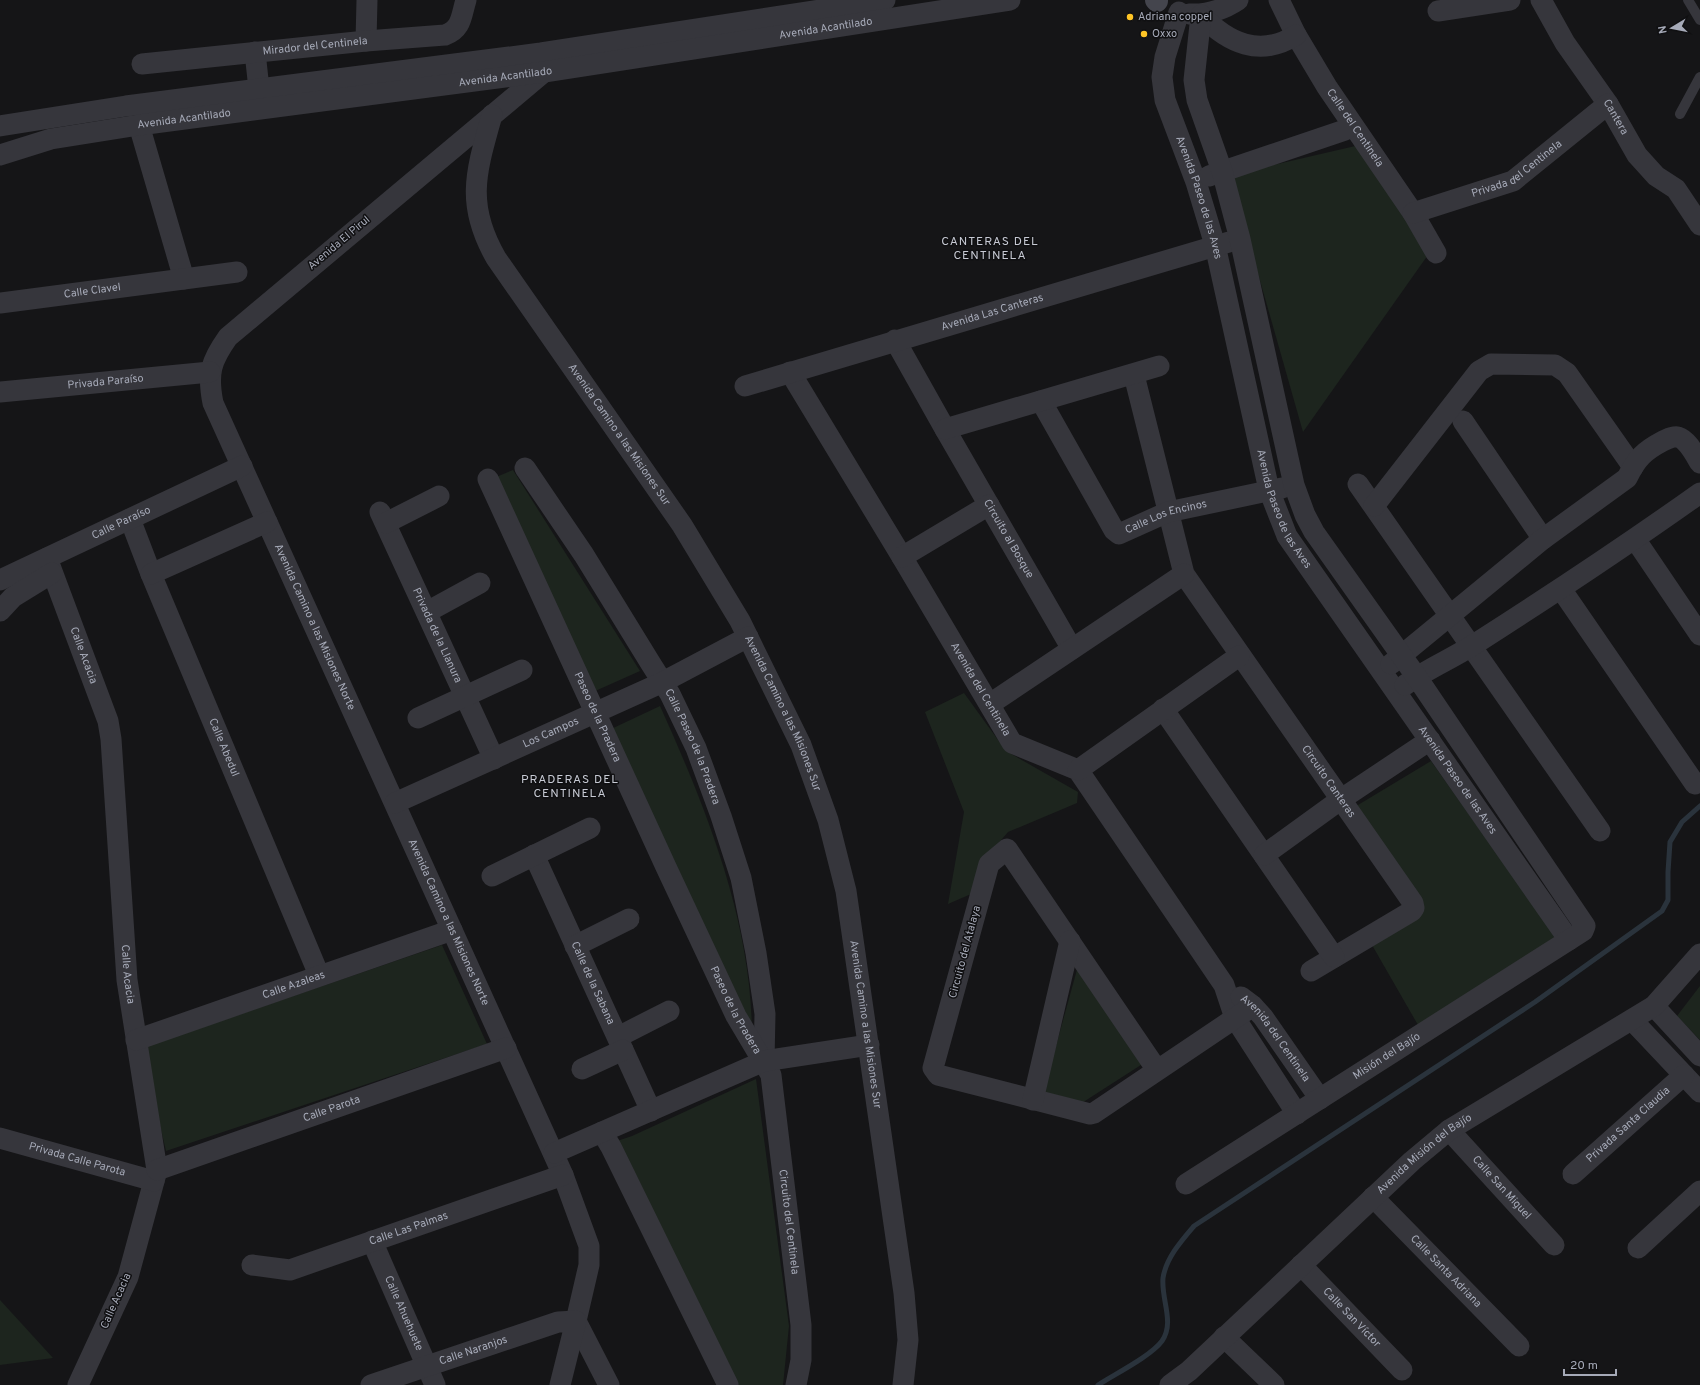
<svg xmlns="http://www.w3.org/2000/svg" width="1700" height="1385" font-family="Overpass,sans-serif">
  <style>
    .green { fill: #1d251e }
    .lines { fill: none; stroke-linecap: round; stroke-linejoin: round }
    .stream { stroke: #2a333c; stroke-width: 5 }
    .lane { stroke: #36363c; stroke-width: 10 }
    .street { stroke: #36363c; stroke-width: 21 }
    .secondary { stroke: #44454d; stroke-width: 22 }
    .poi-dot { fill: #ffc526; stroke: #101012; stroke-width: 1.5 }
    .labels { text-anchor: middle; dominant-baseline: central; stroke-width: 3; stroke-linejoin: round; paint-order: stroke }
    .poi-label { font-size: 11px; fill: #a6aab8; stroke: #101012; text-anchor: start }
    .street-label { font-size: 11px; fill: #a6aab8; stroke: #101012 }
    .neighbourhood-label { font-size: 12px; letter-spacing: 1px; fill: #c7cad4; stroke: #101012 }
  </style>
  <rect width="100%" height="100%" fill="#151517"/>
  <!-- green -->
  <g class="green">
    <polygon points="1364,144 1435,245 1303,432 1230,175"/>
    <polygon points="513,470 640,671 593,692 489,480"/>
    <polygon points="964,693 1006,751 1078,792 1077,803 1008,832 985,859 978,891 948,904 964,812 925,712"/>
    <path d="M660 706C706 808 750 917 752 1031L609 730Z"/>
    <polygon points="1431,761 1556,937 1418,1025 1372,945 1421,908 1353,808"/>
    <polygon points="442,945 487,1044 166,1151 142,1048"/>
    <polygon points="1078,966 1144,1063 1074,1108 1043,1093"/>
    <polygon points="1700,986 1700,1040 1677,1016"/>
    <polygon points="756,1079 789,1326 783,1385 734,1385 617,1141 632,1136"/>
    <polygon points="0,1300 53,1358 0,1365"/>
  </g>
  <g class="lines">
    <!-- stream -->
    <path class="stream" d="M1098 1385C1115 1374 1151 1356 1162 1341 1175 1322 1161 1300 1163 1278 1166 1258 1182 1240 1194 1226L1535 1002 1662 911 1668 900V872L1670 842 1682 822 1700 806"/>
    <!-- lane -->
    <g class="lane">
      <polyline points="1688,0 1700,20"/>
      <polyline points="1680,114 1700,77"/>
    </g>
    <!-- street -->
    <g class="street">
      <path id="s1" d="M1279 0 1296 35 1327 87 1413 213 1436 253"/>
      <path id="s2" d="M1541 0 1565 43 1608 104 1637 155 1656 176 1676 189 1700 225"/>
      <polyline points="1438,11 1510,0"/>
      <path id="s3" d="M1179 12 1165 57 1162 77 1165 100 1196 182 1215 245 1269 490 1287 536 1569 940"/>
      <path d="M1189 14C1207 15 1223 10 1238 0"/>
      <path d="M1201 15C1228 43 1260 58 1296 35"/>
      <polyline points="366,41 367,0"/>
      <polyline points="255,52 259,89"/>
      <path id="s4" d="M142 64 366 41 445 35C462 29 461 16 466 0"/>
      <path id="s5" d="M544 72 228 337C211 361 207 373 213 403L563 1175 589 1246V1265L576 1321 609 1385"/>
      <path id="s6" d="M492 115C476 172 465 204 496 258L682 525 740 621 801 745 828 820 846 891 904 1293 908 1340 903 1385"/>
      <polyline points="139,125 184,279"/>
      <polyline points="0,126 126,106 541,53 885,0"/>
      <path id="s7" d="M0 155 51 139 139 125 544 72 1010 0"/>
      <polyline points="1209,176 1345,130"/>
      <path id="s8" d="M1413 213 1513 181 1608 104"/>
      <path id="s9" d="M0 303 237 272"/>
      <path id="s10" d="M895 340 945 429 1072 649"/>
      <path id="s11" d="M790 372 902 557 1012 743 1078 770 1224 985 1235 1018 1297 1114"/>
      <path id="s12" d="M1134 375 1184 574 1413 903 1414 908 1412 911 1311 971"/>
      <path id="s13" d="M745 386 1229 242"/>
      <path id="s14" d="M0 392 210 372"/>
      <path id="s15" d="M1041 401 1114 530 1119 534 1168 512 1282 488"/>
      <polyline points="1463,421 1543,539"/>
      <polyline points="945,429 1159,366"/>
      <path id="s16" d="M525 468 584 555 651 664 670 694 696 748 721 816 741 878 756 953 765 1014 764 1061"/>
      <path id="s17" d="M488 479 666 867 736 1016 771 1075 801 1325V1360L796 1385"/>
      <polyline points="1358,484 1600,831"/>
      <polyline points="1374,506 1479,371 1491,364 1555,365 1567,373 1633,467"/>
      <path id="s18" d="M380 512 494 759"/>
      <path id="s19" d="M130 519 151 574 319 975"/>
      <polyline points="386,523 439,496"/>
      <polyline points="1635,539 1700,635"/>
      <polyline points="902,557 989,505"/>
      <path id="s20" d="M47 558 108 721 111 739 127 980 157 1170 128 1277 78 1385"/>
      <polyline points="151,574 267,522"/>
      <path id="s21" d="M0 580 242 466"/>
      <polyline points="1561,589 1695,784"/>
      <polyline points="0,611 13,597 52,573"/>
      <polyline points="427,612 480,583"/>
      <path d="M1391 664 1543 539 1627 478C1637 458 1644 451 1663 441 1668 439 1672 436 1678 437 1688 440 1695 455 1700 463"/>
      <path d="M1405 685C1428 668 1454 658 1478 642 1553 594 1627 545 1700 493"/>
      <polyline points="990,704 1184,574"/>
      <polyline points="1163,709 1334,957"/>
      <polyline points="418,718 522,670"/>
      <polyline points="1078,770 1239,656"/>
      <path id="s22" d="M395 803 661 683 748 637"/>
      <path id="s23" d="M534 855 651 1111"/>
      <polyline points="1264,855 1340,800 1430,740"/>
      <polyline points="492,876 590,828"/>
      <polyline points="575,946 629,919"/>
      <path id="s24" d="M1241 997 1253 1006 1263 1017 1320 1099"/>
      <polyline points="1654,1006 1700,1056"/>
      <polyline points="1632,1020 1700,1092"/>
      <polyline points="618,1037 669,1011"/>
      <path id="s25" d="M136 1040 452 930"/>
      <polyline points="582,1069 623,1050"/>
      <polyline points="1157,1070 1007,849 989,864 933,1068 938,1075 1090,1114 1094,1113 1253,1006"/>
      <polyline points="1033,1100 1070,941"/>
      <path id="s26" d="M1449 1130 1554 1245"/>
      <polyline points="602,1132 611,1147 728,1385"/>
      <path id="s27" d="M0 1138 154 1181"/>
      <polyline points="554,1153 764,1061 869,1045"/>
      <path id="s28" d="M157 1170 506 1048"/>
      <path id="s29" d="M1573 1174 1684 1075"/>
      <path id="s30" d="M1186 1184 1569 940 1583 931 1585 926 1416 676 1314 532 1305 515 1294 485 1240 239 1222 171 1197 100 1194 80 1201 15"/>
      <path id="s31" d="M1373 1197 1519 1346"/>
      <path id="s32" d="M372 1241 435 1385"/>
      <polyline points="1638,1248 1700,1191"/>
      <path id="s33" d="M252 1265 290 1270 563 1175"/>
      <path id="s34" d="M1301 1265 1402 1370"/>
      <polyline points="1224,1337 1274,1385"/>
      <path id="s35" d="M371 1385 558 1322 576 1321 560 1385"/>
      <path id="s36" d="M1170 1385 1189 1371 1412 1161 1449 1130 1654 1006 1700 954"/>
    </g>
    <!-- secondary -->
    <polyline class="secondary" points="1156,0 1157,1"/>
  </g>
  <!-- markers -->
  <g class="poi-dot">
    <circle cx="1130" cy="17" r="4"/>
    <circle cx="1144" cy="34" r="4"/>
  </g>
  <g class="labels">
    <!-- poi labels -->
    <g class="poi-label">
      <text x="1138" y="17">Adriana coppel</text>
      <text x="1152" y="34">Oxxo</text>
    </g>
    <!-- street labels -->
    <g class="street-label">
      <text stroke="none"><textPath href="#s7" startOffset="836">Avenida Acantilado</textPath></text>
      <text stroke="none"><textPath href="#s4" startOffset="174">Mirador del Centinela</textPath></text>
      <text stroke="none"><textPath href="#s7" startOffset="512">Avenida Acantilado</textPath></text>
      <text stroke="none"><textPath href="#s2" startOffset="139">Cantera</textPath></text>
      <text stroke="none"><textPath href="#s7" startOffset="188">Avenida Acantilado</textPath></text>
      <text stroke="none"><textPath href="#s1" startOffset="149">Calle del Centinela</textPath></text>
      <text stroke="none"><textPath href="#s8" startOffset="114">Privada del Centinela</textPath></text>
      <text stroke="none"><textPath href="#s3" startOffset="194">Avenida Paseo de las Aves</textPath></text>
      <text transform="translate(339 243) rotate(-40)">Avenida El Pirul</text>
      <text stroke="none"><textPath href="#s9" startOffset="93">Calle Clavel</textPath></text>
      <text stroke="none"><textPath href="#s13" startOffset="258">Avenida Las Canteras</textPath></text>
      <text stroke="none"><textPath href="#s14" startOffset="106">Privada Paraíso</textPath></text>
      <text stroke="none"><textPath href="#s6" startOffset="364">Avenida Camino a las Misiones Sur</textPath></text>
      <text stroke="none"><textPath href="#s3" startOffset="518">Avenida Paseo de las Aves</textPath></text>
      <text stroke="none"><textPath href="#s15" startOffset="205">Calle Los Encinos</textPath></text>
      <text stroke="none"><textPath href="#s21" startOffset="134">Calle Paraíso</textPath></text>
      <text stroke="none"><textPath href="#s10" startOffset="229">Circuito al Bosque</textPath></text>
      <text stroke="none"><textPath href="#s5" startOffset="729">Avenida Camino a las Misiones Norte</textPath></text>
      <text stroke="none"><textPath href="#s18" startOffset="136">Privada de la Llanura</textPath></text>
      <text stroke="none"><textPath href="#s20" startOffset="104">Calle Acacia</textPath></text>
      <text stroke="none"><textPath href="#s11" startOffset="370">Avenida del Centinela</textPath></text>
      <text stroke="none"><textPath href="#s6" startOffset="688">Avenida Camino a las Misiones Sur</textPath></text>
      <text stroke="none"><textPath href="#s17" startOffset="262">Paseo de la Pradera</textPath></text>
      <text stroke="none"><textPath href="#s22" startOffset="171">Los Campos</textPath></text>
      <text stroke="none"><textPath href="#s19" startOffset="247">Calle Abedul</textPath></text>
      <text stroke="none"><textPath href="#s16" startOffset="326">Calle Paseo de la Pradera</textPath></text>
      <text stroke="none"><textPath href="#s3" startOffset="842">Avenida Paseo de las Aves</textPath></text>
      <text stroke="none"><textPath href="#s12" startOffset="458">Circuito Canteras</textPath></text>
      <text stroke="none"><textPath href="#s5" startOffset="1053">Avenida Camino a las Misiones Norte</textPath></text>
      <text transform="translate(965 952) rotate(-75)">Circuito del Atalaya</text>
      <text stroke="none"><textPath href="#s20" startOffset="428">Calle Acacia</textPath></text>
      <text stroke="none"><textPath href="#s23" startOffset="141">Calle de la Sabana</textPath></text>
      <text stroke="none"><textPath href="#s25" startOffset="167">Calle Azaleas</textPath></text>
      <text stroke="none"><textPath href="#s17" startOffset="586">Paseo de la Pradera</textPath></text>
      <text stroke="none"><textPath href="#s6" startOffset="1012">Avenida Camino a las Misiones Sur</textPath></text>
      <text stroke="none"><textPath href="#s24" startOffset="54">Avenida del Centinela</textPath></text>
      <text stroke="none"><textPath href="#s30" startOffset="238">Misión del Bajío</textPath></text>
      <text stroke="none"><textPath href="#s28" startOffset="185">Calle Parota</textPath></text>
      <text stroke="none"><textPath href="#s29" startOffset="74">Privada Santa Claudia</textPath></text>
      <text stroke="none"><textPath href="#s36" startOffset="344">Avenida Misión del Bajío</textPath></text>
      <text stroke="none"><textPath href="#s27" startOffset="80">Privada Calle Parota</textPath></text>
      <text stroke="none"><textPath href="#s26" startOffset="78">Calle San Miguel</textPath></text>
      <text stroke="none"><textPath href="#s17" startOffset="808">Circuito del Centinela</textPath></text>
      <text stroke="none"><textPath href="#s33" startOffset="164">Calle Las Palmas</textPath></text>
      <text stroke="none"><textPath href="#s31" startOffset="104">Calle Santa Adriana</textPath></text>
      <text transform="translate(116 1301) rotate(-66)">Calle Acacia</text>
      <text stroke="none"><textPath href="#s32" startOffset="79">Calle Ahuehuete</textPath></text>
      <text stroke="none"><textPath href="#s34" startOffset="73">Calle San Víctor</textPath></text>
      <text stroke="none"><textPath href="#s35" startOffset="108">Calle Naranjos</textPath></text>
    </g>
    <!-- neighbourhood labels -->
    <g class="neighbourhood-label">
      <text x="990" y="242">CANTERAS DEL<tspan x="990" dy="14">CENTINELA</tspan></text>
      <text x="570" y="780">PRADERAS DEL<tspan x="570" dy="14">CENTINELA</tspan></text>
    </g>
  </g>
  <!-- north arrow -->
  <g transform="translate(1672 28) rotate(260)" stroke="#101012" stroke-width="3" paint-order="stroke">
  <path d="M0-3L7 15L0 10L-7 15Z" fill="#a6aab8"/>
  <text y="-6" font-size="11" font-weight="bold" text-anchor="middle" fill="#a6aab8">N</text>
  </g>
  <!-- scale -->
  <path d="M1564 1369v6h52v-6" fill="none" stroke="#a6aab8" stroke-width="2"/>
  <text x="1570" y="1369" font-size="12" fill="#a6aab8" stroke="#101012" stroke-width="3" paint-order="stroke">20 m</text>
</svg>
